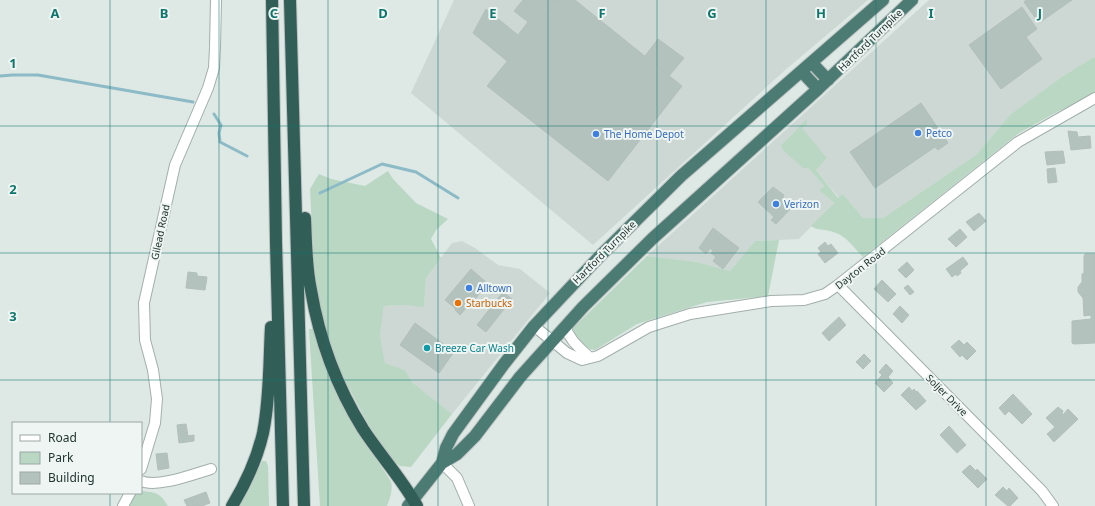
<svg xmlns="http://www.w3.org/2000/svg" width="1095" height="506" viewBox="0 0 1095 506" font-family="'Noto Sans',sans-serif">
<rect width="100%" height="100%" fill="#dee8e4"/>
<path fill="#cdd7d3" d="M454,0H868L784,71L593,245L411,93Z
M929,0H1095V58L1094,57L1063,76L1011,114L976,155L883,218H863L843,194L839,198L816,170L827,158L802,128L795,131L781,145L783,150L808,168L824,186L819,190L834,203L799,239L755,241L730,271L697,262L647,256Z
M462,241L475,248L498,265L520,269L550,293L452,414L413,383L405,370L385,363L380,335L384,306L405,305L424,306L426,278L452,243Z"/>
<path fill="#b9d7c3" d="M1094,57L1095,58V94L1055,113L1019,133L863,257C854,248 846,235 833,232C826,229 818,231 811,226L834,203L819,190L824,186L808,168H803L783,150L781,145L807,119V124L802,128L827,158L816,170L838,198L843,194L863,218H883L976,155L1011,114L1063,76Z
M388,171L393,179L416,203L448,219L436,230L431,239L441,258L426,278L424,307L405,305L384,306L380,335L385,363L405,370L413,383L452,414L411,467L400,466L391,459L368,424L340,371L325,327L319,299L314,266L310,189L319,174L331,179L365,186Z
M779,240L768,296L707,302L637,324L595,350C583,349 574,340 573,328L647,256L697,262L730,271L755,241Z
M309,329H313C325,366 339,403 360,436C370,451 382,466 391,482C393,489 390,499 387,506H320Z
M262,461H266L268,466L269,506H239L248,492Z
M141,491C156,492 160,493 168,506H127L135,493H141Z"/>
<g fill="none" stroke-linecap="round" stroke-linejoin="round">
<path stroke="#8cbbc7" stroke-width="3" d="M0,76L13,75H38L193,102
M214,114L221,125L219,133L220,142L247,156
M320,193L382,164L416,172L458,198"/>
</g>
<path fill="#b4c2bd" stroke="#b2c0bb" d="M523,0H557L507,61L473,33L486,9L518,35L528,22L514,11Z
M557,0H575L682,86L608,181L487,86Z
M1026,0H1072L1039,23L1024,2Z
M1022,7L1037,29L1026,37L1042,59L1001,89L969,45Z
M658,39L684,58L669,76L645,56Z
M921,103L948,143L938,150L935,147L875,188L850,152Z
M1068,131L1077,132L1078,137L1090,136L1091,148L1071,150Z
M1063,151L1065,163L1047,165L1045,152Z
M1055,168L1057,182L1048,183L1047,169Z
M773,187L784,195L783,197L793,206L776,224L771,220L774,217L758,202Z
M979,213L986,221L974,231L966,222Z
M713,228L739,248L723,269L713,261L716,257L711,253L713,251L710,248L706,254L699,248Z
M960,229L967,237L956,247L948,239Z
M825,242L828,246L831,244L838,253L825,263L818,254L821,252L818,248Z
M1085,254H1095V343L1074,344L1072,343V321L1091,319V315L1084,316L1083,298L1078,292V287L1082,282V274L1084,273V256Z
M963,257L968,264L960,271L961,273L957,276L956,274L952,277L946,269Z
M907,262L914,270L906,278L898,270Z
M471,269L487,283L473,302L472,301L460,315L455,310L456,309L445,300Z
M188,272L197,273V276L207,277L205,290L186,288Z
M882,280L896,294L888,302L874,289Z
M908,285L914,292L910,295L904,288Z
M503,292L512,299L486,332L477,325Z
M900,306L909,315L902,323L893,314Z
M839,317L846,325L829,341L822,333Z
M415,323L454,352L439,373L400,345Z
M959,340L964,345L967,342L976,351L967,360L962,355L960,357L951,347Z
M864,354L871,361L863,369L856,362Z
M886,364L893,371L888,377L893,383L884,392L875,383L882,375L879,372Z
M909,387L912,391L914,389L916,392L917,391L926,401L916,410L901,395Z
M1013,394L1032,414L1022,424L1009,411L1005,415L999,408Z
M1058,407L1063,411L1062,413L1063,415L1068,409L1078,419L1054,442L1047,434L1055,427L1046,418Z
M186,424L188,436L194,435V441L179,443L177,425Z
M949,426L966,445L957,453L940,435Z
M167,453L169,468L158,470L156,454Z
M970,465L976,471L977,469L987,479L978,488L962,472Z
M1003,487L1007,491L1009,488L1018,498L1010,506H1008L995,495Z
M206,492L210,503L202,506H187L184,500Z"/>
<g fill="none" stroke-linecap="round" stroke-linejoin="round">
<g stroke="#a2afab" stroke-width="12">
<path id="minor" d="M838,285L1042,491L1053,506
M534,326L567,353L582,360L598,356L649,327L690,314L771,301L804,300L825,294L838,285L1018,142L1095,98
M565,326C570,341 579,347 590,358
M442,463L457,478L469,506
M141,469L155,423L157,399L153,370L145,340L144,303L175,165L208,88L214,68L215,47L216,0
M141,481C158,488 194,474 211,469
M123,506L130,493"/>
</g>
<g stroke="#bdc2c1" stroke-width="14">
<path id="trunk" d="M812,63L828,80
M802,72L818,89
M442,463L446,448L453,434L504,364L534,326L601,255L681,176L883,0
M408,506L442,463L457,454L475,436L520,377L583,307L652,239L818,89L912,0"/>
</g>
<g stroke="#bdc2c1" stroke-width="14">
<path id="motorway" d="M272,0L276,242L283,506
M290,0L304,506
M305,218C306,242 306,267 311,290C319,338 337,387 363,429C380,455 402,479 417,506
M232,506C246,483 257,459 263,433C270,398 269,362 271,327"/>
</g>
<use href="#minor" stroke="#fff" stroke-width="10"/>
<use href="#trunk" stroke="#4c7b73" stroke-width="12"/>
<use href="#motorway" stroke="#315e57" stroke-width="12"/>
</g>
<path fill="none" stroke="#0f766e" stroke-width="1" stroke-opacity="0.55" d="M110,0V423M219,0V506M328,0V506M438,0V506M548,0V506M657,0V506M766,0V506M876,0V506M986,0V506M0,126H1095M0,253H1095M0,380H1095M110,493V506"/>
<g fill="#3f7fe0" stroke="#eef5f2" stroke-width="1.5">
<circle cx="918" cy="133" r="4"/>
<circle cx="596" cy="134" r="4"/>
<circle cx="776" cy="204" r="4"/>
<circle cx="469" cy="288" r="4"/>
</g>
<circle fill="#e8710a" stroke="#eef5f2" stroke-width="1.5" cx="458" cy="303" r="4"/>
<circle fill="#0f9aa8" stroke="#eef5f2" stroke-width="1.5" cx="427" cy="348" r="4"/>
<g text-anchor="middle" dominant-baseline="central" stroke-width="4" stroke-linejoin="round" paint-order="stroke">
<g font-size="10" fill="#223531" stroke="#eef5f2">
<text transform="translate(870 40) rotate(-44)">Hartford Turnpike</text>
<text transform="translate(160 232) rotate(-78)">Gilead Road</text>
<text transform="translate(604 252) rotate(-45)">Hartford Turnpike</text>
<text transform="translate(860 268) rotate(-38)">Dayton Road</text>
<text transform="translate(947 395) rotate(45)">Soljer Drive</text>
</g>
<g font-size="10" fill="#366cbe" stroke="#eef5f2" text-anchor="start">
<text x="926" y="133">Petco</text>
<text x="604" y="134">The Home Depot</text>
<text x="784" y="204">Verizon</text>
<text x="477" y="288">Alltown</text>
</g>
<g font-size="10" fill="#c56008" stroke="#eef5f2" text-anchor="start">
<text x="466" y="303">Starbucks</text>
</g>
<g font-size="10" fill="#0d838f" stroke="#eef5f2" text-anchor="start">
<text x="435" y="348">Breeze Car Wash</text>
</g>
</g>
<g font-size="13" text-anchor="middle" font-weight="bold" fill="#0f766e" stroke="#eef5f2" stroke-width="4" stroke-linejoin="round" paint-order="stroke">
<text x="55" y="18">A</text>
<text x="164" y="18">B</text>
<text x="274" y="18">C</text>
<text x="383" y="18">D</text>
<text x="493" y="18">E</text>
<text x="602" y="18">F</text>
<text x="712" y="18">G</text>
<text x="821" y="18">H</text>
<text x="931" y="18">I</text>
<text x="1040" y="18">J</text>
<text x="13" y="68">1</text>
<text x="13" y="194">2</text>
<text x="13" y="321">3</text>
</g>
<rect x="12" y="422" width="130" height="72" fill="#eef5f2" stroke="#9ca8a5"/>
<rect x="20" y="435" width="20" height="6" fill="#ffffff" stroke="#9ca8a5"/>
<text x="48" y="442" font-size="12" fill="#223531">Road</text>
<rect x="20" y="452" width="20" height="12" fill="#b9d7c3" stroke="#9ca8a5"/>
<text x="48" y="462" font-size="12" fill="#223531">Park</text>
<rect x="20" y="472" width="20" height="12" fill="#b4c2bd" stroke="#9ca8a5"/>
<text x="48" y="482" font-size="12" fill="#223531">Building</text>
</svg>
